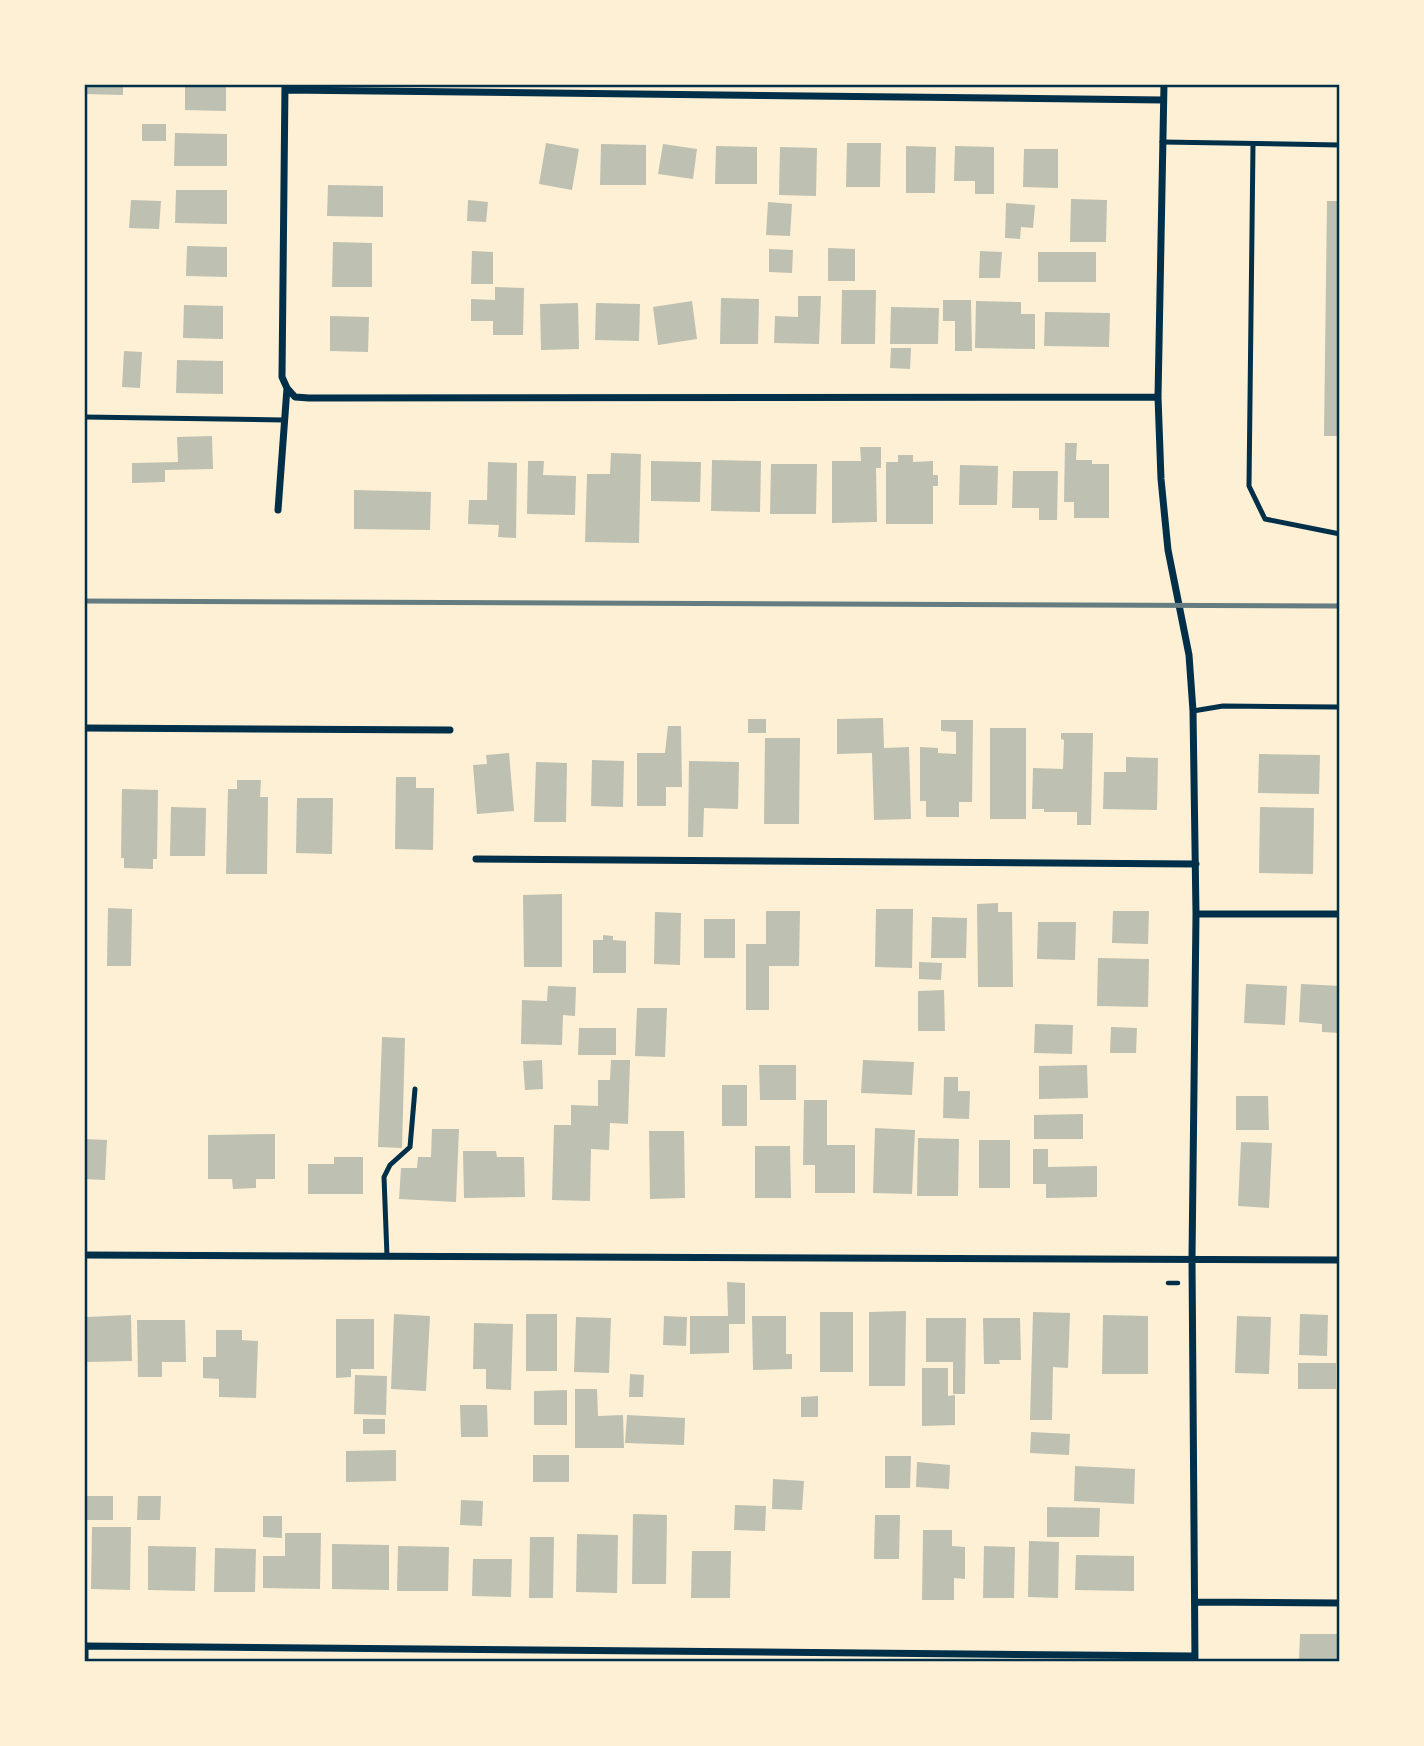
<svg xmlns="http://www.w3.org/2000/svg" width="1424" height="1746" viewBox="0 0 1424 1746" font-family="'Space Grotesk',sans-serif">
<rect width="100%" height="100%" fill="#fdf0d5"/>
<path fill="#bec0b2" d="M84,84H123V95L84,94Z
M185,84H226V111L185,110Z
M142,124H166V141H142Z
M175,133L227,134V166H174Z
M546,143L579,149L572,190L539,184Z
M847,143H881L880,187H846Z
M601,144L646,145V185H600Z
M663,144L697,149L693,179L658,174Z
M716,146L757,147V184H715Z
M906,146L936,147L935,193H906Z
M955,146L994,147V194H975V181H954Z
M780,147L817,148L816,196L779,195Z
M1024,149H1058V188L1023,187Z
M328,185L383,186V217L327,216Z
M176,190H227V224L175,223Z
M1071,199L1107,200L1106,242H1070Z
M131,200L161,201L159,229L129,228Z
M468,200L488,202L486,222L467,221Z
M1327,201H1340V436H1324Z
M768,202L792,204L790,236L766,235Z
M1006,203L1035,205L1033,228L1021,227L1020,239L1005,238Z
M333,242L372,243V287H332Z
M187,246L227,247V277L186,276Z
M828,248L855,249V281H828Z
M769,249L793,250L792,273L769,272Z
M472,251L493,252V284H471Z
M980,251L1002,252L1000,278H979Z
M1038,252H1096V282H1038Z
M495,287L524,288L523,335H493V321H471V299L495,300Z
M842,290H876L875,344H841Z
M798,296H821L819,344L774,343L775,316L798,317Z
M721,298L759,299L758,344H720Z
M943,300H971L972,351H955V321H943Z
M692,301L697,339L658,345L653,307Z
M976,301L1021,302V314H1035V349L975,348Z
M578,303L579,349L541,350L540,304Z
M596,303L640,304L639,341L595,340Z
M184,305L223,306V339L183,338Z
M891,307L939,308L938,344H890Z
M1045,312L1110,313L1109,347L1044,346Z
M330,316L369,317L368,352L330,351Z
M891,348H911L910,369L890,368Z
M124,351L142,352L140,388L122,387Z
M177,360L223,361V394L176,393Z
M212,436L213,469L165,470V482L132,483V463L178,462L177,437Z
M1065,443H1077L1076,460H1092V464H1109V518H1074V502H1064Z
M860,447H881V468H876L877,522L832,523V461H861Z
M611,453L641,454L639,543L585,542L587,474H610Z
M898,455H913V462L933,461V475H938V486H933V524H886V462H898Z
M712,460L761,461L760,512L711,511Z
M528,461H544L543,475L576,476L575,515L527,514Z
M651,461L701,462L700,502L651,501Z
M488,462L517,463L516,538L498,537L499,525L468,524L469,500H487Z
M771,464H817L816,514H770Z
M960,465L998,466L997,505H959Z
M1013,471H1058L1057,520H1039V508H1012Z
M354,490L431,492L430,530L354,529Z
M883,718L884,748L909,747L911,819L874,820L872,753L837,754V719Z
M748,719H766V733H748Z
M941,720H973L972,802H959V817H926V801H920V747L938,748V753L956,754V732L941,731Z
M668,726H681L682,787H666V806H637V753H665Z
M990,728H1026V819H990Z
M1061,733H1093L1091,825H1077V812H1044V809H1032L1033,768L1063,769L1064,740L1061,739Z
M765,738H800L799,824H764Z
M509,753L514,811L477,814L473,765L487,764L486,755Z
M1259,754L1320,755L1319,794L1258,793Z
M1126,757L1158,758L1157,810L1103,809L1104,772H1126Z
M592,760L624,761L623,807L591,806Z
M689,761L739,762L738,809L704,808L703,837H688Z
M536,762L567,763L566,822H534Z
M396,777H416V788H434L433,850L395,849Z
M237,780H261L260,797H268L267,874H226L228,789H237Z
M122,789L158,790L157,859H153V869L124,868V858H121Z
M297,798H333L332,854L296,853Z
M171,807L206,808L205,856H170Z
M1260,807L1314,808L1313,874L1259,873Z
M562,894V967H524L523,895Z
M998,903V912H1012L1013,987H978L977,904Z
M108,908L132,909L131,966H107Z
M876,909H913L912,968L875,967Z
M766,911H800L799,966H769V1010H746V944H766Z
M1113,911H1149L1148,944L1112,943Z
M655,912L681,913L680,965L654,964Z
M932,917L967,918L966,958H931Z
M704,919H735V958H704Z
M1038,922H1076L1075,960L1037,959Z
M603,935L613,936V940L626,941V973H593V940H603Z
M1098,958L1149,959L1148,1007L1097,1006Z
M919,962L942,963L941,980L919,979Z
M1246,984L1287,986L1285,1025L1244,1023Z
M1301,984L1340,986V1033L1322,1032V1024L1299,1022Z
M548,986L576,987L575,1016L563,1015L562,1045L521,1044L522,1000L547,1001Z
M944,990L945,1031H918V991Z
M637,1008H667L665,1057L635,1056Z
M1035,1024L1073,1025L1072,1054L1034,1053Z
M1111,1027L1137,1028L1136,1053H1110Z
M579,1028H616V1055H578Z
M382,1037L405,1038L402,1148L378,1147Z
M542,1060L543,1089L525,1090L523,1061Z
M611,1060H630L628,1124L610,1123L609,1150L591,1149L590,1201L552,1200L554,1125H571V1105L598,1106V1080H610Z
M863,1060L914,1062L912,1095L861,1093Z
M759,1065H796V1100H760Z
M1087,1065L1088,1098L1039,1099V1066Z
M944,1077H958V1091H970L969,1119L943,1118Z
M722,1085H747V1126H722Z
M1236,1096H1268L1269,1130H1236Z
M804,1100H827V1145H855V1193H815V1165H803Z
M1083,1114V1139H1034V1115Z
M875,1128L915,1130L912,1194L873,1193Z
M432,1129H459L456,1202L399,1199L401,1168H417L418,1157H431Z
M649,1131H684L685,1198L650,1199Z
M275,1134V1179H256V1188L233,1189L232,1179H208V1135Z
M918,1138L959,1139L958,1196H917Z
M84,1139L107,1140L105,1180L84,1179Z
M979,1140H1010V1188H979Z
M1241,1142L1272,1143L1269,1208L1238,1206Z
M755,1146H790L791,1198H755Z
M1033,1149H1048V1167L1097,1166V1197L1046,1198V1184H1033Z
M463,1151H496L497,1157H524L525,1197L464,1198Z
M334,1157H363V1194H308V1164H334Z
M727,1282L745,1283V1324H729V1353L690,1354V1316H728Z
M906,1311L905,1386H869V1312Z
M820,1312H853V1372H820Z
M1033,1312L1070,1313L1068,1368L1053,1367L1052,1420H1030Z
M394,1314L430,1316L426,1391L391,1389Z
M526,1314H557V1371H526Z
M1300,1314L1328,1315L1327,1356L1299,1355Z
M131,1315L132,1361L87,1362L86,1317Z
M1103,1315L1148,1316V1374H1102Z
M664,1316L687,1317L686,1346L663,1345Z
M752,1316H786V1354H792V1369L753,1370Z
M1237,1316L1271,1317L1269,1374L1235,1373Z
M576,1317L611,1318L609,1373L574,1372Z
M926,1318H966L965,1394H953V1362H926Z
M983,1318H1020L1021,1360H999L1000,1364H984Z
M336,1319H374V1369H351V1377L336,1378Z
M137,1320H185L186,1362H162V1377H138Z
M474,1323L513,1324L511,1390L486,1389V1369H473Z
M216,1330H242V1340L258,1341L256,1398L219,1397V1379L203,1378V1357H216Z
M1298,1363H1336V1389H1298Z
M922,1368H948V1396L955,1395V1425L922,1426Z
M630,1374L644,1375L643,1397H629Z
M355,1375L387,1376L386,1415L354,1414Z
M575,1389H597L598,1416L623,1415L624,1448H575Z
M567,1390V1425H534V1391Z
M818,1396V1417H801V1397Z
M460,1405H487L488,1437H461Z
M627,1415L685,1418L684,1445L625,1443Z
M363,1419H385V1434H363Z
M1031,1432L1070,1434L1069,1455L1030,1453Z
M396,1450V1481L346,1482V1451Z
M533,1455H569V1482H533Z
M885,1456H911L910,1488H885Z
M917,1462L950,1465L949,1489L916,1487Z
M1075,1466L1135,1469L1134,1504L1074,1501Z
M773,1479L804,1481L802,1510L772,1509Z
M84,1496H113V1520H84Z
M138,1496H161L160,1520H137Z
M461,1500L483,1501L482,1526L460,1525Z
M735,1505L766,1506L765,1531L734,1530Z
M1047,1507L1100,1508L1099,1537H1047Z
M633,1514L667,1515L666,1584H632Z
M875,1515H900L899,1559H874Z
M263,1516H282V1538L263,1537Z
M92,1527H131L130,1590L91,1589Z
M923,1530H952V1546L965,1547V1579L954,1578V1600H922Z
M285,1533H321L320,1589L263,1588V1556H285Z
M577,1534L618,1535L617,1593L576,1592Z
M530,1537H554L553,1598H529Z
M1029,1541L1059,1542L1058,1598L1028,1597Z
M332,1544L389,1545V1590L332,1589Z
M148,1546L196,1547L195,1591L148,1590Z
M398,1546L449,1547L448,1591H397Z
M984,1546L1015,1547L1014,1598H983Z
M215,1548L256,1549L255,1592H214Z
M692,1551H731L730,1598H691Z
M1076,1555L1134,1556V1591L1075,1590Z
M473,1559H512L511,1597L472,1596Z
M1300,1634H1340V1662H1299Z"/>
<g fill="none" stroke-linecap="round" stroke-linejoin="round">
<path stroke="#003049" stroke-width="4.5" d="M1168,1283H1178"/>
<path stroke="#003049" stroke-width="5" d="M1162,142L1340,145
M1253,144L1249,486L1265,519L1340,534
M84,417L284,420
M1193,711L1223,706L1338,707
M387,1256L384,1177L390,1165L410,1147L415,1089"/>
<path stroke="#003049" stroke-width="7" d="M1164,84L1158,397L1161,479L1168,550L1189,655L1193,711L1196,914L1192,1259L1195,1662
M285,90L1163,100
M287,388L295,397L309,398L1158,397
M278,510L287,388L282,377L285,84
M84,728L450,730
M476,859L1196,864
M1196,914H1340
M84,1255L1340,1260
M1195,1602L1340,1603
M84,1646L1195,1656
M85,1662V1646"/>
<path stroke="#657d81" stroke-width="5" d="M84,601L1340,606"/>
</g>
<rect width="1424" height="1746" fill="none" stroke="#fdf0d5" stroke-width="172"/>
<rect x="86" y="86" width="1252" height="1574" fill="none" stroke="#003049" stroke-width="2.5"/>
</svg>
